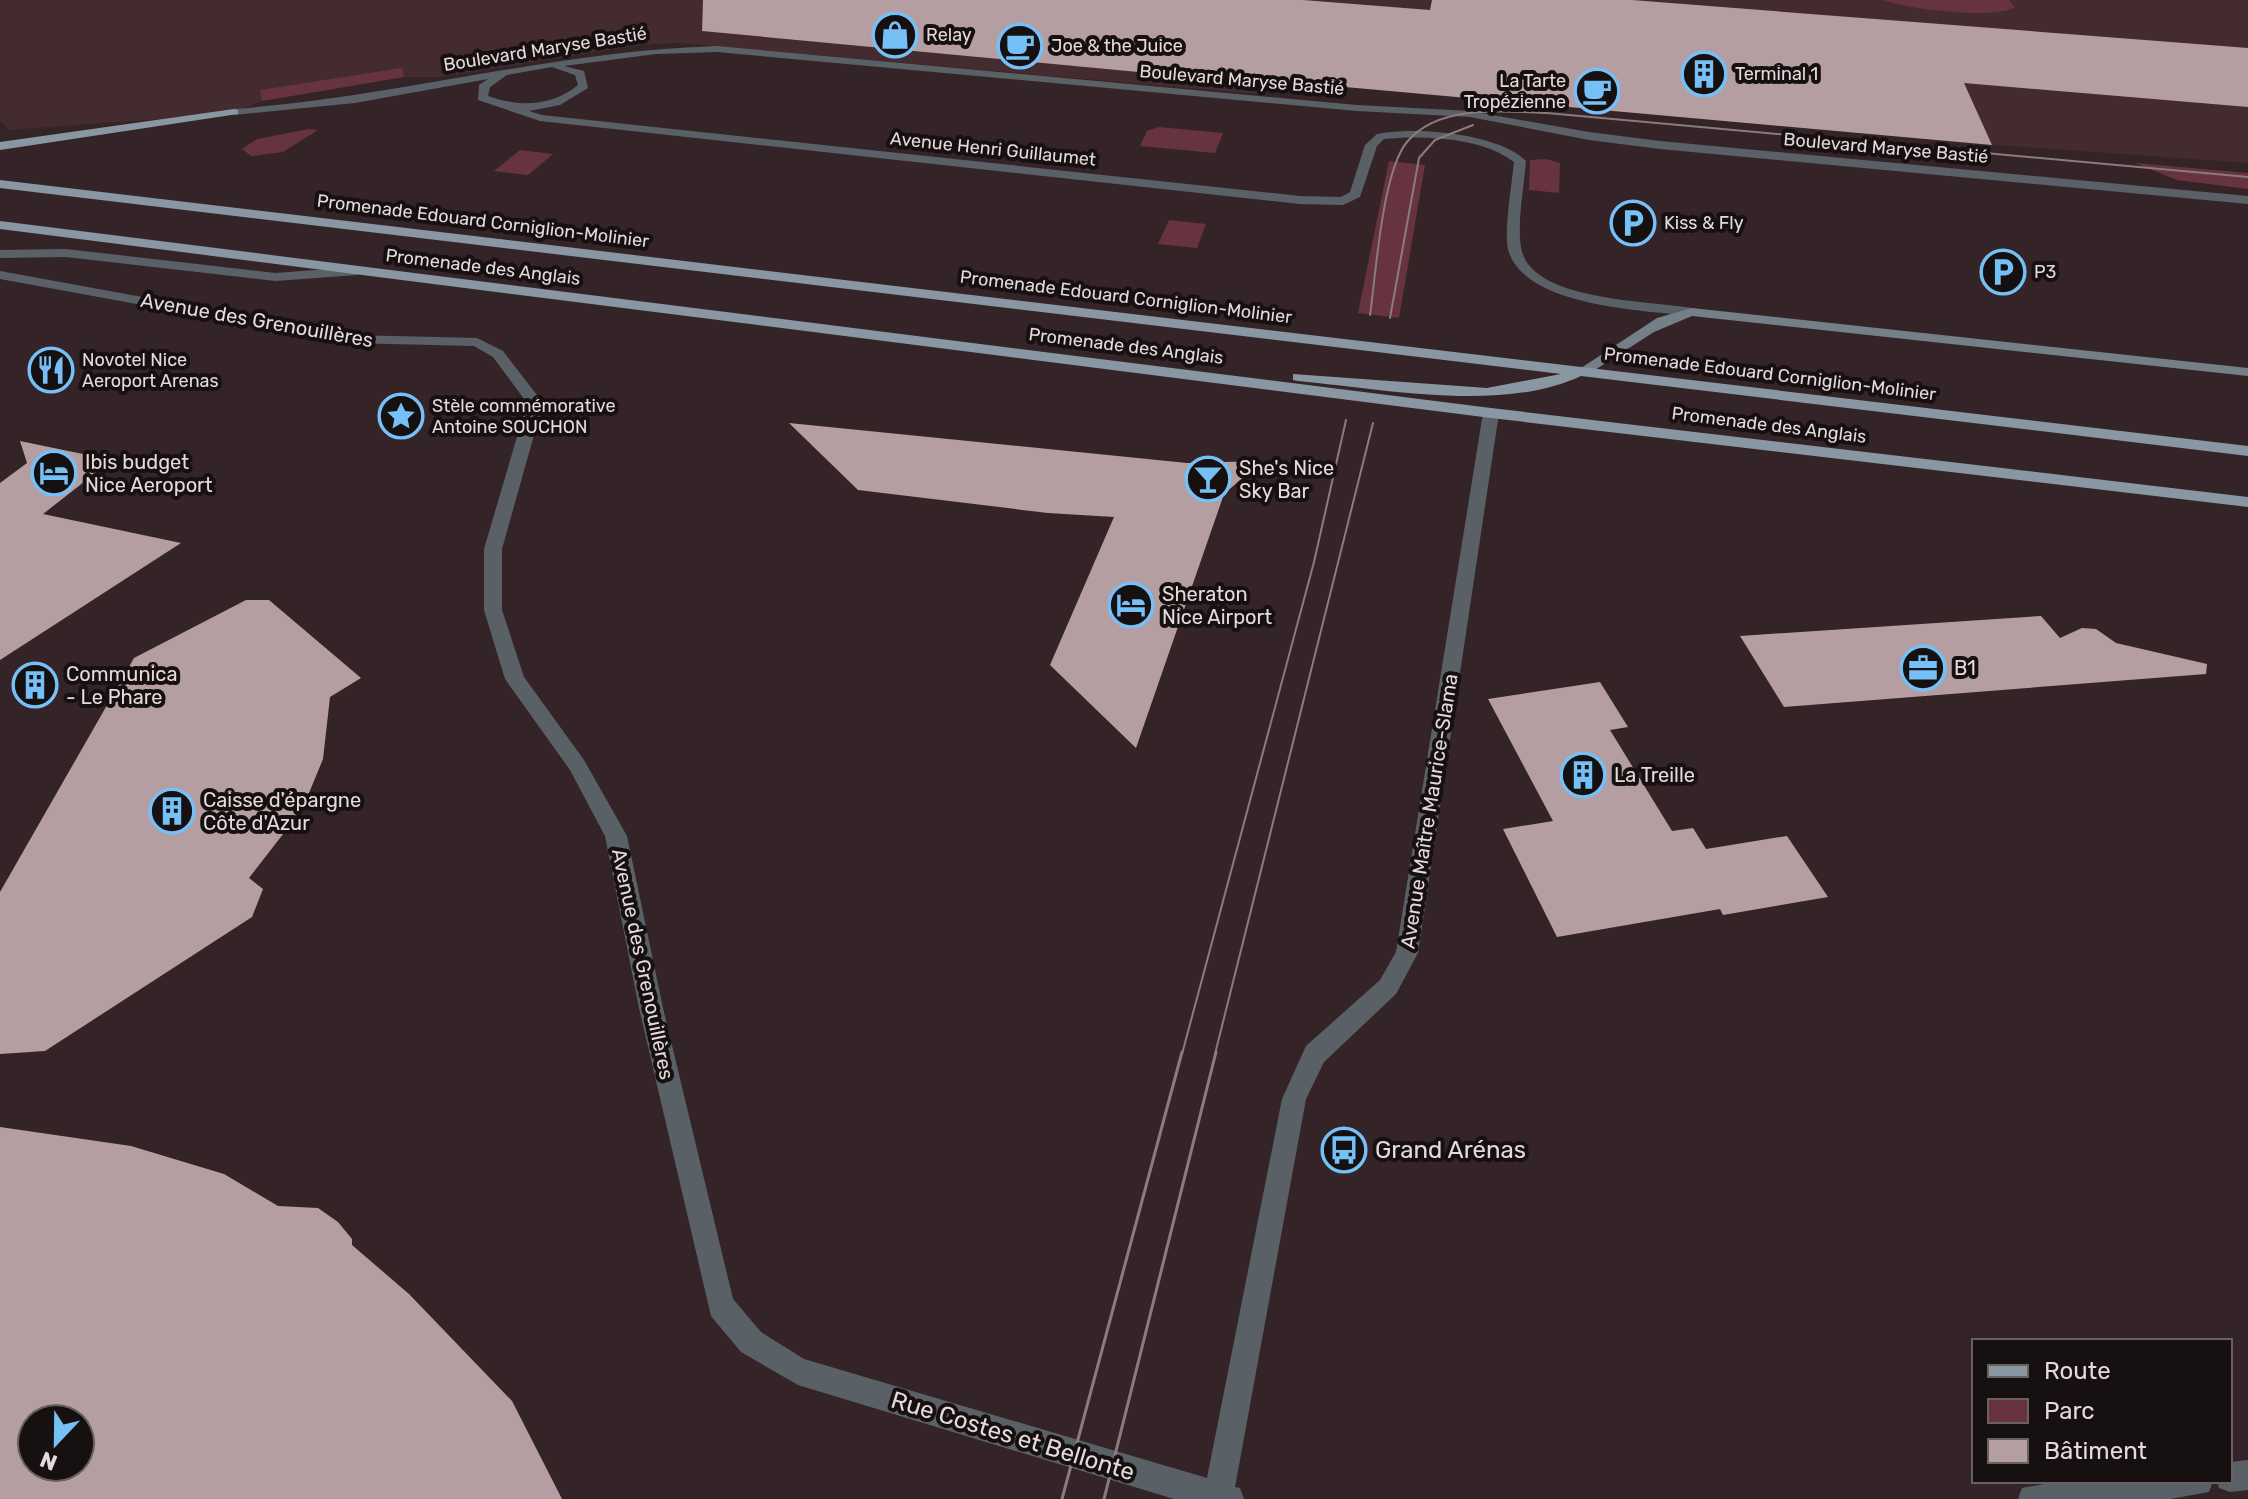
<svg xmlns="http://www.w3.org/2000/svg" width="2248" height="1499" viewBox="0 0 2248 1499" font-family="Rubik,sans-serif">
<rect width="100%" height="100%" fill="#352427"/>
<path fill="#442b30" d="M0,0H2248V163L1997,145L1262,78L1256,94L680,43L645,44L441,77H404L262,101L229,114L8,130L0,120Z"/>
<path fill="#683340" d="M1883,0H2009L2015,7C1998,20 1905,9 1883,0Z
M402,68L404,77L262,101L260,90Z
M1159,127L1223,133L1215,153L1140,146L1147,131Z
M309,129L318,130L283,152L251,156L242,149L257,139Z
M520,150L553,154L528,175L494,171Z
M1546,159L1560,163L1559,193L1529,190L1530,160Z
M1389,161L1425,165L1399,318L1358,313Z
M2135,163L2248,173V189L2177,180Z
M1169,220L1206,224L1197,248L1158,244Z"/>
<path fill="#b59ea2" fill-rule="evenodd" d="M703,0H1303L1430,10L1432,0H1632L2248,48V107L1964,83L1992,145L1268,80L1266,84L702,31Z
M789,423L1187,463L1262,461L1224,494L1136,748L1050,665L1114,517L1048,513L858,490Z
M20,441L112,460L43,514L181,543L0,660V483L27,463Z
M246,600H269L361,678L330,697L323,759L309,793L287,829L249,878L263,889L252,917L45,1051L0,1054V892L134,658Z
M2041,616L2060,638L2082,628L2096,629L2116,643L2207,664L2206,674L1784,707L1740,636Z
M1600,682L1628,727L1610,730L1672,831L1693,828L1706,849L1787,836L1828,897L1723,915L1720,909L1557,937L1503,829L1553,821L1488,699Z
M0,1127L131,1146L224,1174L278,1206L318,1208L338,1222L352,1239V1245L409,1294L512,1401L562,1499H0ZM32,1419H80V1467H32Z"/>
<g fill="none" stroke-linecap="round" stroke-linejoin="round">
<path fill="#5a6166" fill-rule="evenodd" d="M717,46L1357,105L1470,111L1589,132L1660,141L2248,196V204L1660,149L1589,140L1470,117L1357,111L717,52L656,54L564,66L584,71L588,88L560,105L529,111L542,115L1300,196L1341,197L1350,192L1365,145L1377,134C1414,126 1499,133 1526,161C1524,186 1517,223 1521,247C1529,303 1656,300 1697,309V315L1692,316C1644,310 1523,307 1508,249C1504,233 1512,182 1514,162C1482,137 1423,135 1384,139L1377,146L1360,197L1343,205L1300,204L540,121L478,100L479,85L488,79L355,103L234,115L228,112L234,109C397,97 554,51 717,46ZM552,67L575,75L578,85C551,107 519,107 488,96L490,87L507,75Z
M66,249L275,273L357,267L364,271L357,275L275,281L66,257L0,258V250Z
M0,271L350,335L477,338L503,351L543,403L502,549V610L524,677L584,760L627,836L663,1008L733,1299L761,1332L804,1359L1207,1478L1282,1099L1306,1046L1380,980L1396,952L1483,413L1491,408L1496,410L1499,413L1418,953L1396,994L1324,1062L1306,1099L1235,1487L1240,1488L1244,1499H1174L798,1385L741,1352L711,1316L639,1008L605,836L570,770L505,679L484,610V549L527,403L493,357L474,346L350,343L0,279Z
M2248,1460V1490L2230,1492L2219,1488L2217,1481H2230V1462Z
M2060,1481H2213L2209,1492L2170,1499H2018L2022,1488Z"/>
<path fill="#747f88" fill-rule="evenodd" d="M1692,308L2248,368V376L1692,316L1654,332L1587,375L1582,376L1575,372L1657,318Z"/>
<path fill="#8997a2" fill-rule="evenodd" d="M234,109L238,110V114L0,150V142Z
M0,180L2248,446V456L1581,376C1502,413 1384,389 1298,381L1293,380V374L1487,388L1561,374L0,188Z
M0,221L1491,408L2248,497V507L1491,418L0,229Z"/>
<path stroke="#8a7b7e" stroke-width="2" d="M1370,315C1376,274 1382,172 1407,142C1438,104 1504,111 1547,113L2248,177
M1390,318L1419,158L1435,140L1473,125
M1182,1054L1314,562L1346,420
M1215,1054L1373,423"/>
<path stroke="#8a7b7e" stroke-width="3" d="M1062,1499L1182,1052
M1104,1499L1216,1052"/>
</g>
<defs>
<g id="shop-ring" transform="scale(2.3)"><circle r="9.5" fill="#171011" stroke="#75c0f6" stroke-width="1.5"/><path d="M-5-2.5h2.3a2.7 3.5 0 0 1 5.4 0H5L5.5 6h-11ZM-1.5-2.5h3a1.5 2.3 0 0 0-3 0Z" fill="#75c0f6"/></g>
<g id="cafe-ring" transform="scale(2.3)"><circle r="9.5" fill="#171011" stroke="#75c0f6" stroke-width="1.5"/><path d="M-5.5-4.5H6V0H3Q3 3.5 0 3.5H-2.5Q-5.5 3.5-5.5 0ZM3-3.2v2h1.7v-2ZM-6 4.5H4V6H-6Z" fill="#75c0f6"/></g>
<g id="building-ring" transform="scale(2.3)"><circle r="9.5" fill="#171011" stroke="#75c0f6" stroke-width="1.5"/><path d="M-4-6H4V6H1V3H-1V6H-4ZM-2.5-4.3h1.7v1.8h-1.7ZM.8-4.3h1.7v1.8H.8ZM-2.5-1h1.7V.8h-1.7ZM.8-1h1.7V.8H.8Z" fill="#75c0f6"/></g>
<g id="parking-ring" transform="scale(2.3)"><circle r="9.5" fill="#171011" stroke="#75c0f6" stroke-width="1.5"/><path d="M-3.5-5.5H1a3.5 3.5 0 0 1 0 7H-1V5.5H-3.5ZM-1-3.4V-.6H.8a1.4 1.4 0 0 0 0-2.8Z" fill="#75c0f6"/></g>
<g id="restaurant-ring" transform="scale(2.3)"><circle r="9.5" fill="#171011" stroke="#75c0f6" stroke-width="1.5"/><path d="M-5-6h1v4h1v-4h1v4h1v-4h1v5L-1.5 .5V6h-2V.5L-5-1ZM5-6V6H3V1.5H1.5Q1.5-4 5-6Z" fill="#75c0f6"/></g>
<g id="sight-ring" transform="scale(2.3)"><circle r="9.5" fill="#171011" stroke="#75c0f6" stroke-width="1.5"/><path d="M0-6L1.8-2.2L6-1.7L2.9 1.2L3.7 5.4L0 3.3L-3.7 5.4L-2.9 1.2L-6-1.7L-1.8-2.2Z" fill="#75c0f6"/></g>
<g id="hotel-ring" transform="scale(2.3)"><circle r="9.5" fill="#171011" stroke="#75c0f6" stroke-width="1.5"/><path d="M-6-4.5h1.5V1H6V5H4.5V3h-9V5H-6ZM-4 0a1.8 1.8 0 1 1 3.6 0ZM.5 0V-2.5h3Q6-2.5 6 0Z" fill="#75c0f6"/></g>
<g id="bar-ring" transform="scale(2.3)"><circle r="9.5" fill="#171011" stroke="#75c0f6" stroke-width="1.5"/><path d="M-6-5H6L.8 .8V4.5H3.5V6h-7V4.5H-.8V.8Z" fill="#75c0f6"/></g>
<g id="office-ring" transform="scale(2.3)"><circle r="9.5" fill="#171011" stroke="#75c0f6" stroke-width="1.5"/><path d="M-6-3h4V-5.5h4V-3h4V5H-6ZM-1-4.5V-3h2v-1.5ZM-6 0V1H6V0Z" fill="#75c0f6"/></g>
<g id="bus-ring" transform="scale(2.3)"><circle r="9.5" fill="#171011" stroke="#75c0f6" stroke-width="1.5"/><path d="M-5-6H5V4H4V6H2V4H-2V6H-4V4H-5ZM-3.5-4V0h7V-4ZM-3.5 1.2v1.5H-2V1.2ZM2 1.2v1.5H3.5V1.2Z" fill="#75c0f6"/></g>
</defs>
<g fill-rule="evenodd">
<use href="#shop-ring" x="895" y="35"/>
<use href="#cafe-ring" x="1020" y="46"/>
<use href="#building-ring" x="1704" y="74"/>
<use href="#cafe-ring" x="1597" y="91"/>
<use href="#parking-ring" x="1633" y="223"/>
<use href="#parking-ring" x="2003" y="272"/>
<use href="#restaurant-ring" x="51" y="370"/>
<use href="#sight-ring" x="401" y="416"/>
<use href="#hotel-ring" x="54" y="473"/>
<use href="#bar-ring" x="1208" y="479"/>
<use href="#hotel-ring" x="1131" y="605"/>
<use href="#office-ring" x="1923" y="668"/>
<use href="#building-ring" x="35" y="685"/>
<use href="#building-ring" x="1583" y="775"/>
<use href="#building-ring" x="172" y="811"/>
<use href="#bus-ring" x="1344" y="1150"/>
</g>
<g text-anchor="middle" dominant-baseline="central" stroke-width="8" stroke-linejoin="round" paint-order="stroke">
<g font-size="18" fill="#e5d9db" stroke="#171011" text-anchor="start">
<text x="926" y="35">Relay</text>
<text x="1051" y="46">Joe &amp; the Juice</text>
<text x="1735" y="74">Terminal 1</text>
<text x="1566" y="81" text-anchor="end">La Tarte<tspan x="1566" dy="21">Tropézienne</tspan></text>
<text x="1664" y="223">Kiss &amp; Fly</text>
<text x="2034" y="272">P3</text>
<text x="82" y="360">Novotel Nice<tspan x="82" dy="21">Aeroport Arenas</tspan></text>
<text x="432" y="406">Stèle commémorative<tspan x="432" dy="21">Antoine SOUCHON</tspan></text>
</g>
<g font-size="18" fill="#e5d9db" stroke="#171011">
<text transform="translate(545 49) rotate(-9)">Boulevard Maryse Bastié</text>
<text transform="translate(1242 80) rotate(5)">Boulevard Maryse Bastié</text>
<text transform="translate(1886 148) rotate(5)">Boulevard Maryse Bastié</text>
<text transform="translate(993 149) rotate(6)">Avenue Henri Guillaumet</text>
<text transform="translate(483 221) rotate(7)">Promenade Edouard Corniglion-Molinier</text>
<text transform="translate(483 267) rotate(7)">Promenade des Anglais</text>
<text transform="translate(1126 297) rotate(7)">Promenade Edouard Corniglion-Molinier</text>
<text transform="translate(1126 346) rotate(7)">Promenade des Anglais</text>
<text transform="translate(1770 374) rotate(7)">Promenade Edouard Corniglion-Molinier</text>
<text transform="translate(1769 425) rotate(7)">Promenade des Anglais</text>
</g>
<g font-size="20" fill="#e5d9db" stroke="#171011">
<text transform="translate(257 320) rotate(10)">Avenue des Grenouillères</text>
<text transform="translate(1429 811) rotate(-81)">Avenue Maître Maurice-Slama</text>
<text transform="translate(643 964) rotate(78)">Avenue des Grenouillères</text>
</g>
<g font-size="20" fill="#e5d9db" stroke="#171011" text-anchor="start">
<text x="85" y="462">Ibis budget<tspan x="85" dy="23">Nice Aeroport</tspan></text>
<text x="1239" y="468">She's Nice<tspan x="1239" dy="23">Sky Bar</tspan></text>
<text x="1162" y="594">Sheraton<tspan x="1162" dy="23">Nice Airport</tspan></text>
<text x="1954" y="668">B1</text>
<text x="66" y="674">Communica<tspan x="66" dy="23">- Le Phare</tspan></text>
<text x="1614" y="775">La Treille</text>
<text x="203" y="800">Caisse d'épargne<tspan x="203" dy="23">Côte d'Azur</tspan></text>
</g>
<g font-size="24" fill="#e5d9db" stroke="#171011" text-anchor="start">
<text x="1375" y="1150">Grand Arénas</text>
</g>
<g font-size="24" fill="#e5d9db" stroke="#171011">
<text transform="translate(1013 1436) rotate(17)">Rue Costes et Bellonte</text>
</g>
</g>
<rect x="1972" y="1339" width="260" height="144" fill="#171011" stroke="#696062" stroke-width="2"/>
<rect x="1988" y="1365" width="40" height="12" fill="#8997a2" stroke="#696062" stroke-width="2"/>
<text x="2044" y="1379" font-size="24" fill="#e5d9db">Route</text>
<rect x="1988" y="1399" width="40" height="24" fill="#683340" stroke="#696062" stroke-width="2"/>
<text x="2044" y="1419" font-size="24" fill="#e5d9db">Parc</text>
<rect x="1988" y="1439" width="40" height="24" fill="#b59ea2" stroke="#696062" stroke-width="2"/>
<text x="2044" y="1459" font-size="24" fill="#e5d9db">Bâtiment</text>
<g transform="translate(56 1443) rotate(202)"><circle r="38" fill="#171011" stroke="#696062" stroke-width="2"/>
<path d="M0-6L14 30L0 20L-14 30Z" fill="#75c0f6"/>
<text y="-12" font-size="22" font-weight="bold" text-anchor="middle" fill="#e5d9db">N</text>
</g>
</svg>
